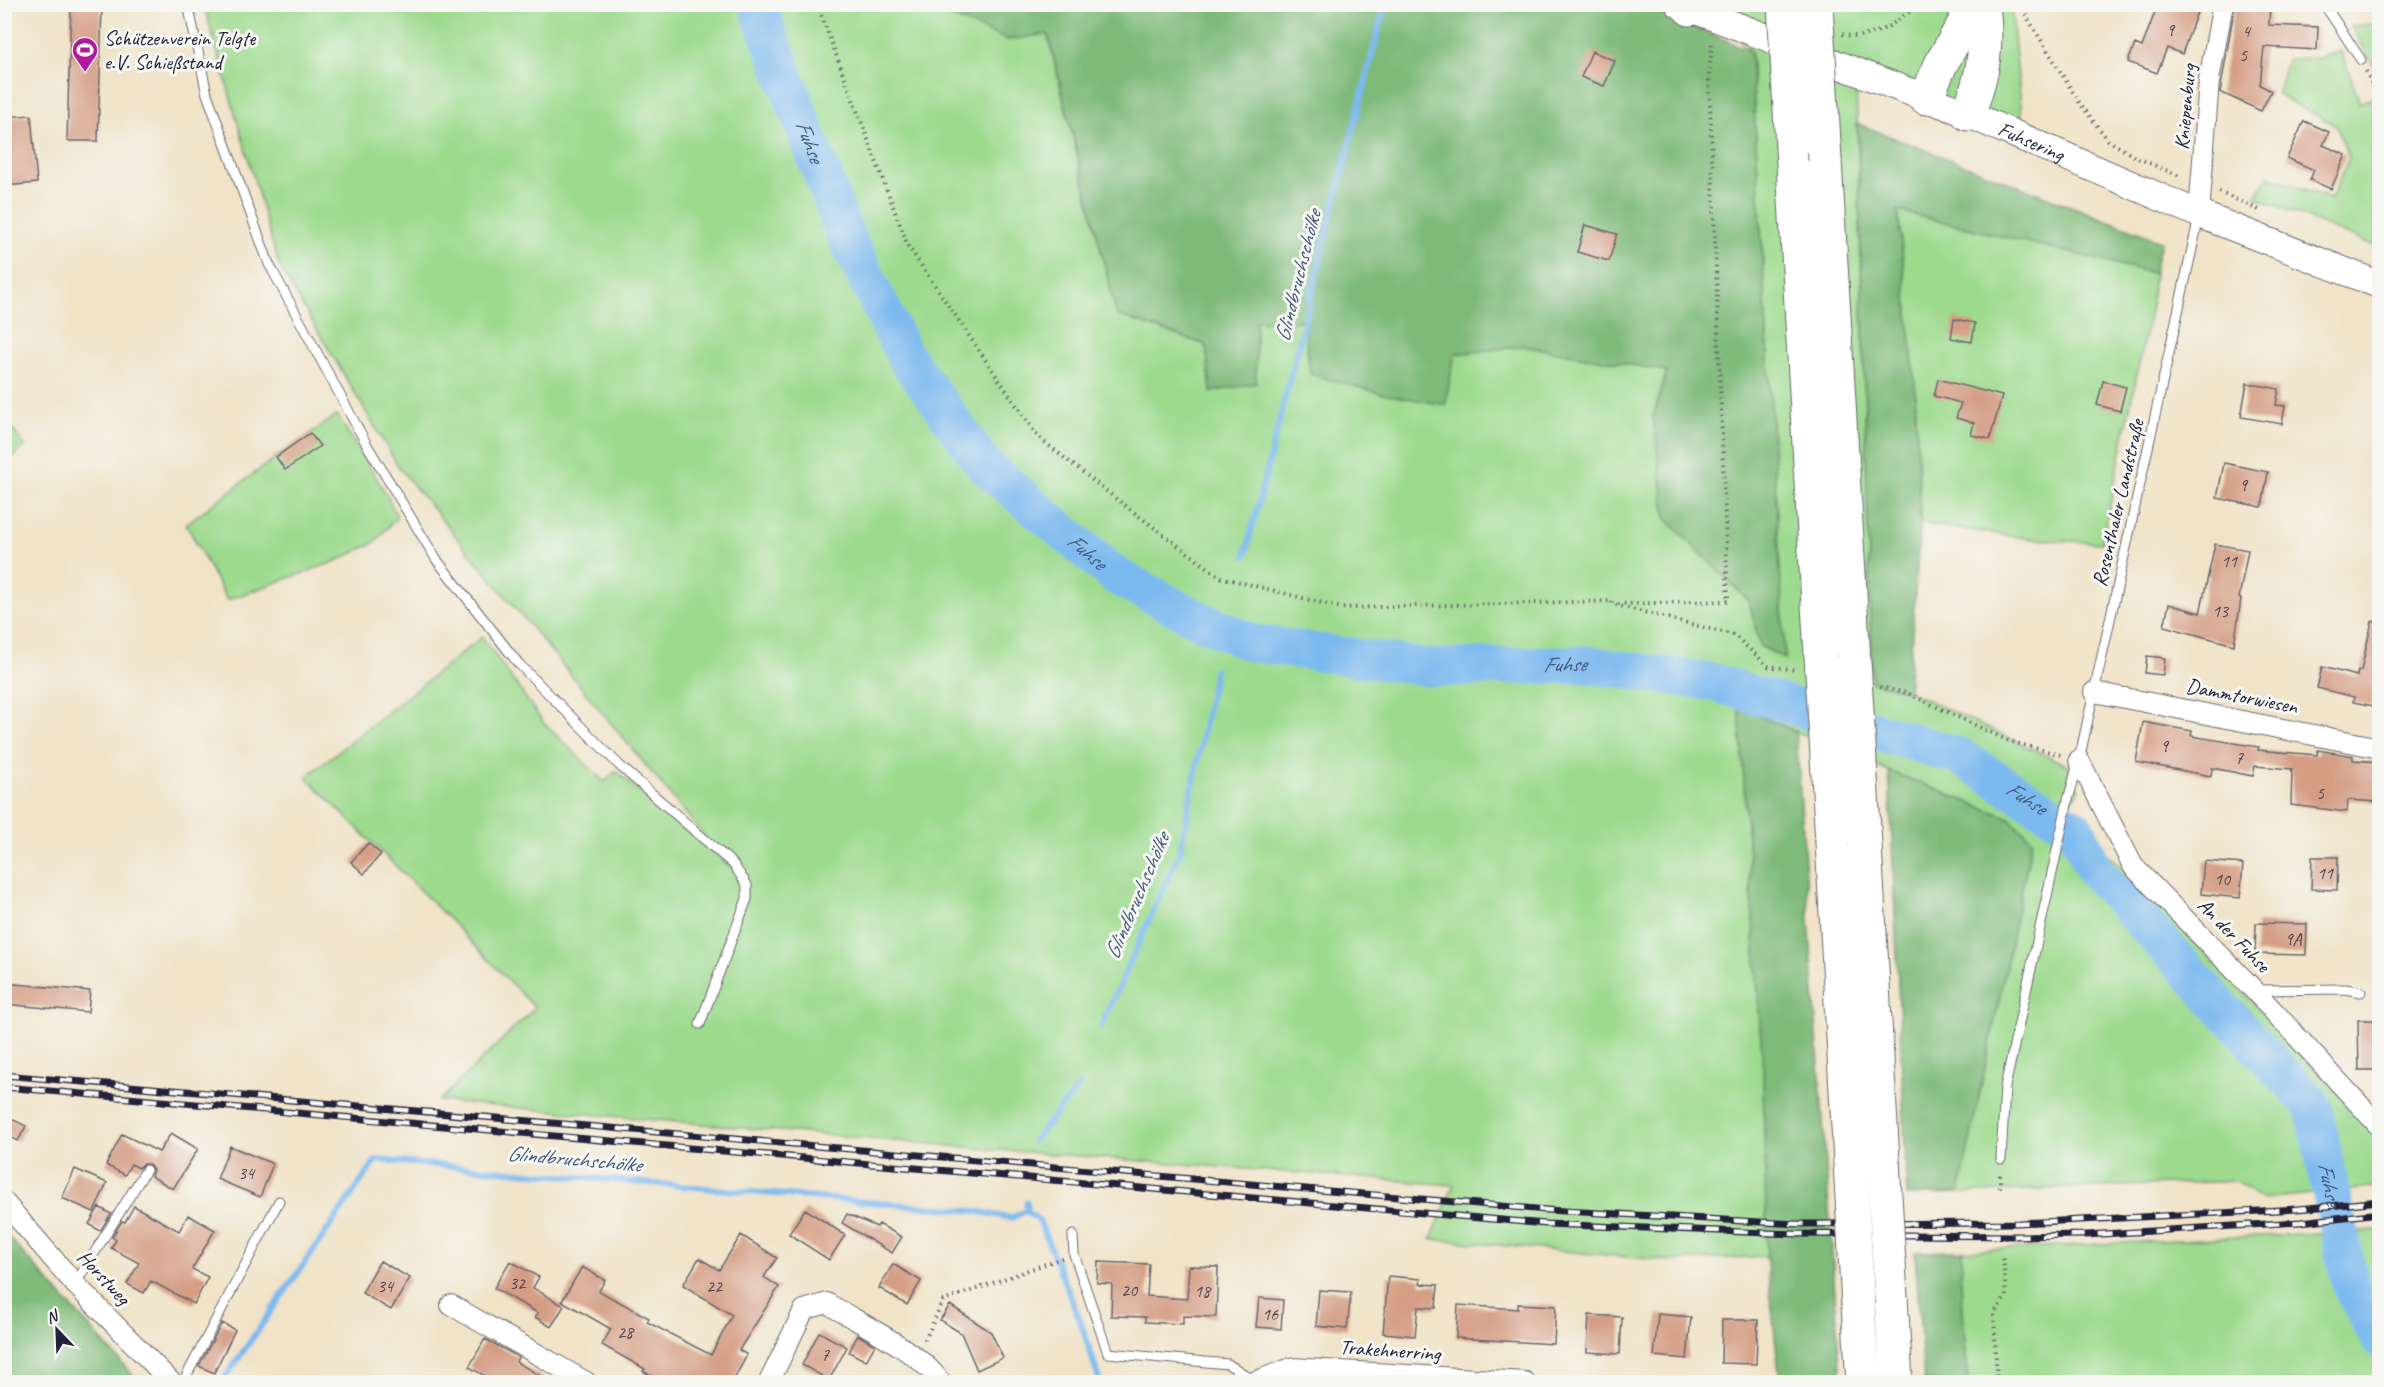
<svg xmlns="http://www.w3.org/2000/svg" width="2384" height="1387" viewBox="0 0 2384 1387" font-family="Caveat,sans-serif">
<rect width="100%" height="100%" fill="#f6f6f2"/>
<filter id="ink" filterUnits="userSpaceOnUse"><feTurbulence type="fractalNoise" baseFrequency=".0167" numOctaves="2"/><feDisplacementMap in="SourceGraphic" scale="12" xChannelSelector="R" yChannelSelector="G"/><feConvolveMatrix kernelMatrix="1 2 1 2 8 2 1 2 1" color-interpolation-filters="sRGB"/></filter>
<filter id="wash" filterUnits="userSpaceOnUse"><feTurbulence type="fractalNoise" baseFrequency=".008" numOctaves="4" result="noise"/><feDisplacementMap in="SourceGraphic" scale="24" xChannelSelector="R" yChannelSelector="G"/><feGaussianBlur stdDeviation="1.35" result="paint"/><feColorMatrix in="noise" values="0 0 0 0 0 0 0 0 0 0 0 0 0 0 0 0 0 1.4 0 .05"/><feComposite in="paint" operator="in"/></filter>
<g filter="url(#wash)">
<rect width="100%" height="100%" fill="#f0e3c7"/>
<path fill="#9dda8e" stroke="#607e64" stroke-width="1.5" d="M929,4L931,8L1008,40L1047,33L1117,315L1206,345L1212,392L1256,321H1304L1445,405L1454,354L1523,346L1667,371L1653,417L1666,519L1749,601L1760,646L1785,659L1751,51L1700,5H2011L2024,138L1856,82L1872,682L1908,691L2069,766V778L2080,789L2059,815L2126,869L2379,1136V1187L2261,1199L2237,1181L1959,1193L2032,840L2009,818L1889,771L1739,707L1763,1070L1767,1264L1766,1256L1672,1261L1431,1239L1454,1185L999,1150L439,1101L535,1008L450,920L306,777L482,637L543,722L604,782L616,771L731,868L400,469L279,266L204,5Z
M2379,23L2380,72L2378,73L2351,26Z
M2341,51L2360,103L2379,95V248L2256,197L2268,176L2331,199L2349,158L2336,125L2277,95L2287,59L2320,58Z
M1898,211L2154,273L2151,306L2102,543L2033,539L1920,523L1915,385Z
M337,415L387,495L397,517L374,543L334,562L227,600L186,524L276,457Z
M4,418L25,446L5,465H4Z
M2379,1230V1382H1968L1961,1283L1962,1251Z"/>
<path fill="#7eba79" stroke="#506e5a" stroke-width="1.5" d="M930,5H1641L1751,51L1785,659L1760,646L1749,601L1666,519L1653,417L1667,371L1523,346L1455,354L1445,405L1383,394L1310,374L1304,321H1256V383L1211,392L1206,345L1117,315L1048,34L1008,40L930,8Z
M1858,124L2161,241L2154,273L1898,211L1915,385L1920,523L1908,691L1872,682Z
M1739,707L1796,732L1841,1382H1780L1767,1264L1763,1070Z
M1889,771L2009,818L2032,840L1959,1193L1907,1195Z
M4,1233H5L139,1382H5Z
M1962,1251L1961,1283L1968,1382H1924L1915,1252Z"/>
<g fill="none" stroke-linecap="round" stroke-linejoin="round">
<path stroke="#7cb9ef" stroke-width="6" d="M1245,556L1385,4
M1101,1026L1180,852L1215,670
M1033,1141L1080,1085
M1026,1211L1039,1220L1080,1320L1100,1382
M1026,1211L1027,1202
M222,1382L376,1160L975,1211L1011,1218L1026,1211"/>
<path stroke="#7cb9ef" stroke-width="38" id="s1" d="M757,4L845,234L905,356L985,466L1116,576L1200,620L1252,643L1432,668L1583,664L1712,682L1959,756L2077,830L2094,870L2313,1106L2351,1287L2380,1339"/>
</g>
<g id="blocks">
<path fill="#d49d84" d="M71,4H102L98,141H67Z
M2158,4H2200L2182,54L2167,48L2157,73L2128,62L2135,44L2142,47Z
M2235,4H2270L2269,25L2318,27L2317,50L2264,47L2260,85L2271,91L2261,111L2220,92Z
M1592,51L1615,61L1604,86L1581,77Z
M31,115L37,183L4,186V117Z
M2304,121L2329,132L2323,145L2346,155L2331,189L2310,180L2314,170L2287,158Z
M1585,225L1617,234L1609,261L1577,252Z
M1954,319L1975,323L1972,342L1951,338Z
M1938,379L2002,396L1990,439L1971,435L1974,423L1956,418L1961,403L1934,396Z
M2103,381L2126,387L2120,411L2097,405Z
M2247,383L2279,389L2276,405L2285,406L2282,424L2241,417Z
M310,433L320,446L285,470L276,457Z
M2224,463L2268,472L2262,507L2217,498Z
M2215,544L2248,550L2239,598L2241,599L2234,645L2164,626L2169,604L2200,613Z
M2372,621L2379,622V707L2353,702L2354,697L2317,688L2322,667L2357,676L2358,671H2361Z
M2147,656L2165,658L2163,675L2145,673Z
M2143,722L2192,731L2191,736L2259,747L2258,750L2317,755L2318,750L2353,756V760L2379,762V802L2348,800L2347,812L2291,805L2292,769L2255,766L2253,776L2212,768L2211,776L2136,762Z
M368,843L381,854L364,874L351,862Z
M2312,857H2338L2337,890L2311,889Z
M2204,861L2243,864L2240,898L2201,894Z
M2256,923L2307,924L2306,955L2255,954Z
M4,983L90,991L88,1012L4,1004Z
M2358,1020H2379L2376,1070H2359Z
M4,1115L26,1126L18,1141L4,1134Z
M171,1133L198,1149L173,1189L151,1176L153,1170L149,1164H143L139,1168L131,1164L125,1175L106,1165L122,1134L159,1152Z
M230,1146L273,1164L260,1197L217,1179Z
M75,1169L107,1183L94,1212L62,1198Z
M134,1206L179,1231L188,1215L215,1230L192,1269L208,1277L194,1304L151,1281L144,1293L127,1284L139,1263L111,1248L116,1240L112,1237L122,1221L125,1222Z
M99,1207L111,1214L100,1231L89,1224Z
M805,1209L845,1235L829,1260L789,1234Z
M847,1214L877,1227L879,1224L902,1237L892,1253L842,1223Z
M741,1235L777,1258L764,1277L779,1287L739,1350L747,1355L732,1383H664L643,1371L645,1369L602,1345L611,1329L562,1301L582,1267L605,1280L599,1291L649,1318L647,1322L711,1355L732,1315L683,1285L699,1258L719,1270Z
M380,1261L410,1278L391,1310L362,1293Z
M510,1261L539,1277L533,1288L564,1306L551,1327L535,1317L538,1313L494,1288Z
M1098,1262L1149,1264L1147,1296L1187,1299L1189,1266L1218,1267L1216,1317L1183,1316V1324L1145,1322V1317L1111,1316L1112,1284L1097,1283Z
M893,1264L921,1281L907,1305L879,1288Z
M1388,1276L1421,1279L1420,1284L1438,1285L1436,1308L1418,1307L1415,1336L1383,1333Z
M1319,1290L1351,1292L1347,1329L1316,1326Z
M1259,1298L1283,1300L1281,1329L1256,1327Z
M1518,1304L1556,1306L1554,1344L1456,1338L1458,1305L1518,1309Z
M950,1305L991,1332L1003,1358L977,1370L961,1333L940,1320Z
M1658,1314L1691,1317L1687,1359L1654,1356Z
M1589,1315L1622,1317L1620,1354L1587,1352Z
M1722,1320H1758L1756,1364L1721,1363Z
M222,1323L235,1330L214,1373L199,1366Z
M819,1332L847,1347L829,1380L802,1365Z
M858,1335L875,1345L866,1361L849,1352Z
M485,1339L518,1357L516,1362L553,1383H498L469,1367Z"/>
</g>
</g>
<g filter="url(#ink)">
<use href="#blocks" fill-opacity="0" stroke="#6a666c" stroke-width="1.5"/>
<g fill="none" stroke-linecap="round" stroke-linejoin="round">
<g stroke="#6a666c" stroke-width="11">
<path id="lane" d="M188,4L207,94L269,264L367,445L436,559L518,663L620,766L733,864L747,885V899L700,1024
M2324,4L2361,60
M4,613L5,612
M2256,990L2346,989L2361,992
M2001,1159L2005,1087L2068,800L2079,760L2199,217
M1073,1235L1074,1254L1108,1353L1228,1364L1255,1381
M75,1284L146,1170
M183,1382L279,1201"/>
</g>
<g stroke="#6a666c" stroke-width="22">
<path id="street" d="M2199,214L2209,80L2223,4
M2094,692L2380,748
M2079,760L2133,866L2254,990L2380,1127
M4,1202L75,1284L171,1382
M451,1305L586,1382
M769,1382L804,1310L827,1303C857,1322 924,1354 940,1382
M1254,1382L1291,1368L1525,1382"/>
</g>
<g stroke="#6a666c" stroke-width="29">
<g id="secondary">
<path id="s2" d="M1679,4L1968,114L2199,214L2380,285"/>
</g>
</g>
<g stroke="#6a666c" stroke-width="35">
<path id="highway" d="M1685,4L1690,9
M1926,98L1941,64L1975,4
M1968,114C1984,73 1988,48 1983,4
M1792,147L1821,656
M1825,160L1854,661
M1832,842L1850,1162
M1865,845L1883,1161
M1891,1297L1896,1382
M1858,1305L1863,1382"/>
</g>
<path stroke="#6a666c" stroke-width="4" stroke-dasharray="1.5 4.5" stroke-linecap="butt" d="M817,4L908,246L1038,437L1124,505L1220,577L1342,608L1612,601V604L1734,635L1768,666L1797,670
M2019,4L2079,102L2108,140L2135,157L2182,177
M1842,34C1872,43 1897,21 1920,4
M2366,71L2375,91L2380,89
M2219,192L2259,210
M1618,604L1728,601L1709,76L1712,40
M1880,687L1907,693L2009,741L2061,755
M2000,1188V1173
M925,1340L943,1301L1062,1258
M1997,1382L1994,1313L2006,1297L2003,1255"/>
<use href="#lane" stroke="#fff" stroke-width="9"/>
<use href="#street" stroke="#fff" stroke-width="20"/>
<use href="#secondary" stroke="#fff" stroke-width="27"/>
<use href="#highway" stroke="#fff" stroke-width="33"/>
<g stroke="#22223b" stroke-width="7">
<path id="rail" d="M4,1075L1547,1210L1797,1224L2018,1223L2298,1209L2380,1201
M4,1087L1546,1224L1796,1234L2016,1236L2086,1235L2301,1222L2380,1213"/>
</g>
<use href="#rail" stroke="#f6f6f2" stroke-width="4.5" stroke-dasharray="14" stroke-linecap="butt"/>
<g stroke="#6a666c" stroke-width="35" stroke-linecap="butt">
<path id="highway-bridge" d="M1784,4L1792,147
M1816,4L1825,160
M1821,656L1832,842
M1854,661L1865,845
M1883,1161L1891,1297
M1850,1162L1858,1305"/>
</g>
<use href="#highway-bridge" stroke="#fff" stroke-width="33"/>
</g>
</g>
<defs>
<g id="stadium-pin" transform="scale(1.35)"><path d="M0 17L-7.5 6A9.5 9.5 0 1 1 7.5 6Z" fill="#b5179e" stroke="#f6f6f2"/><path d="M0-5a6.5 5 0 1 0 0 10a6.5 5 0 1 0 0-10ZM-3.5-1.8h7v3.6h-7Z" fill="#fff"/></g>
</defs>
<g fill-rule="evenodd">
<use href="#stadium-pin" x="85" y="50"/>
</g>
<g text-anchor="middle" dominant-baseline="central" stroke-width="6" stroke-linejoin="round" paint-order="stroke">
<g font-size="18" fill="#4e414d">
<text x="2170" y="30">9</text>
<text x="2246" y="31">4</text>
<text x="2243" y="55">5</text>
<text x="2243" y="485">9</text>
<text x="2229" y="561">11</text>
<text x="2220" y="611">13</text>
<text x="2164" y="746">9</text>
<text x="2239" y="758">7</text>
<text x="2320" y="793">5</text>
<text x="2325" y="873">11</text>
<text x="2222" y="879">10</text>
<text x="2293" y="939">9A</text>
<text x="246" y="1173">34</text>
<text x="517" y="1283">32</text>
<text x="385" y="1286">34</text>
<text x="714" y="1286">22</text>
<text x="1129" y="1290">20</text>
<text x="1202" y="1291">18</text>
<text x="1270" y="1314">16</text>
<text x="625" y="1332">28</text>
<text x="825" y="1355">7</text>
</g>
<g font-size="21" fill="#22223b" stroke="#f6f6f2" text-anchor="start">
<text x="104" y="38">Schützenverein Telgte<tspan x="104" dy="24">e.V. Schießstand</tspan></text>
</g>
<g font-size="21" fill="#22223b" stroke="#f6f6f2">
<text transform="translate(2185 107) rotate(-85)">Kniepenburg</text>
<text stroke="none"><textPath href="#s2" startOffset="378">Fuhsering</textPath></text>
<text transform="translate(2118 503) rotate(-77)">Rosenthaler Landstraße</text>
<text transform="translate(2242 696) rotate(11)">Dammtorwiesen</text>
<text transform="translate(2234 935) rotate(46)">An der Fuhse</text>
<text transform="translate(104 1277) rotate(47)">Horstweg</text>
<text transform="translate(1390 1350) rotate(4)">Trakehnerring</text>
</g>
<g font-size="22" font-style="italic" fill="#42577a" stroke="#f6f6f2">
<text stroke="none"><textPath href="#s1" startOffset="147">Fuhse</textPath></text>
<text transform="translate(1298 276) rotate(-76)">Glindbruchschölke</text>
<text stroke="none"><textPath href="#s1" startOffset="651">Fuhse</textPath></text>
<text stroke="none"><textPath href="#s1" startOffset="1155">Fuhse</textPath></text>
<text stroke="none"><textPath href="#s1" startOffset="1641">Fuhse</textPath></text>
<text transform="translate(1137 896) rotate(-67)">Glindbruchschölke</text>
<text transform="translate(574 1159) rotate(5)">Glindbruchschölke</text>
<text stroke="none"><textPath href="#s1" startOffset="2146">Fuhse</textPath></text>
</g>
</g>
<rect width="2384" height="1387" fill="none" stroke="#f6f6f2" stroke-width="24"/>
<g transform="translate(57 1330) rotate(337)" stroke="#f6f6f2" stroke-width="4.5" paint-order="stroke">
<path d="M0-4.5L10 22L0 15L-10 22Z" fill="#22223b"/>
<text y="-9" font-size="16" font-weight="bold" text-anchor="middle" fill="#22223b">N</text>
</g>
</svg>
